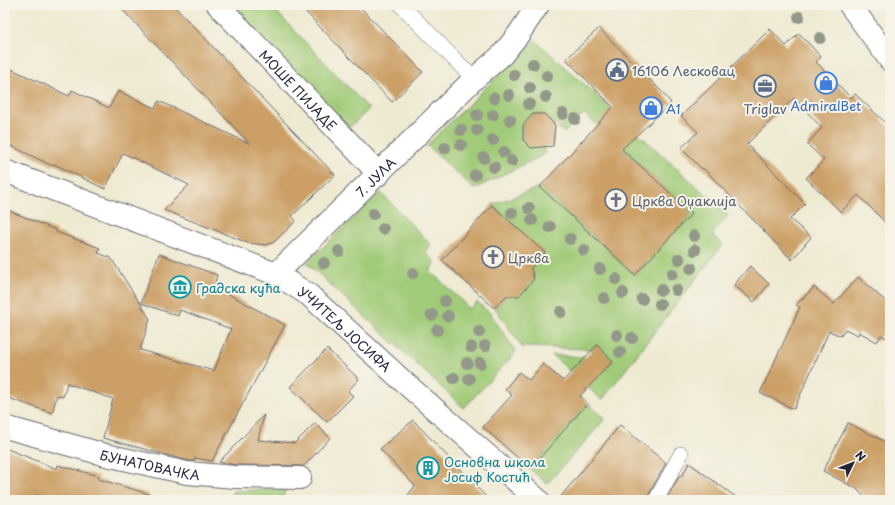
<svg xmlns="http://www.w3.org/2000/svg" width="895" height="505" viewBox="0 0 895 505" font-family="'Playpen Sans',sans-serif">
<rect width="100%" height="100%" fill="#f7f3e8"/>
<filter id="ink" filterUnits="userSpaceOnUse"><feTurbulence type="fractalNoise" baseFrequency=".025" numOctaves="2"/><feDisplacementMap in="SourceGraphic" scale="8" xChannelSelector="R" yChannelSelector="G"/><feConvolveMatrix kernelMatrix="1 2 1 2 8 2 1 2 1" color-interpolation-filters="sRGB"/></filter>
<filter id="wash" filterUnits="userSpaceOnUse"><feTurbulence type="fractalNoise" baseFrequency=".012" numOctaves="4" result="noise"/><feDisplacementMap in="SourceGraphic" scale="16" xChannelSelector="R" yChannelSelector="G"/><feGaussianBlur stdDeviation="0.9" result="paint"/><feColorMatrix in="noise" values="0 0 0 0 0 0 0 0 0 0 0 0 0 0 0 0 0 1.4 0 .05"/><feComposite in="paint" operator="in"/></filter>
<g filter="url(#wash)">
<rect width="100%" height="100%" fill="#eeead2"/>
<path fill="#a1cb78" stroke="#62765a" d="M226,5H270L369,109L346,131Z
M535,40L728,215L712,235L723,244L602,400L552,355L585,357L579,364L596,379L613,361L597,345L592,349L522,347L495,308L506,296L519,295L534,279L531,268L545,253L492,205L540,187L635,275L692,213L584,113L564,133L544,114H533L523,125V140L543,147L545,154L474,189L427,145Z
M380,192L431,245L425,252L435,262L430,271L470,309L477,302L490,313L516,352L464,408L307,263Z
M588,403L605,419L547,484L530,469Z
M286,488L282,500H230L233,491Z"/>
<g id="blocks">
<path fill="#cb9f65" d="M118,5H173L335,175L292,216L296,221L274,242L266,245L248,243L164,210L189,185L123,153L105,189L54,164L53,166L5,143V66L69,96L72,90L109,108L118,91L155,108L159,101L250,144Z
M299,5H358L423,72L392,102Z
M599,28L663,93L671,103L622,149L692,213L635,275L540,187L613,107L566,59Z
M770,29L786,46L799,33L821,57L816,62L851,98L855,94L890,127V227L858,195L841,212L806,178L824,160L807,144L822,128L794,98L747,144L805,204L790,219L811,237L792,260L703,168L702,169L681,148L698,132L681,116Z
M533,114H544L555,125L553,146L531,148L523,140V125Z
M492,205L545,253L531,268L534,279L519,296H506L494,308L442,260Z
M5,209L56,230V232L100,248L98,253L111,258L150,319L140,350L214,371L231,329L180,310L178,316L141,303L159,254L217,275L214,286L285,325L212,461L195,458L194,461H189L103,438L113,399L67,383L63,397L57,395L52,413L5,397Z
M750,266L769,284L754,302L734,285Z
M858,277L890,305V340L881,335L877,342L859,332L858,335L845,329L841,336L829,331L794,409L760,393L800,307L796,305L814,287L834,304Z
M597,345L613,361L580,396L588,403L530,469L483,427L512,395L505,389L519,372L529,380L543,364L563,381Z
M327,349L359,379L348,391L353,396L327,422L290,387Z
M264,415L258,440L295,443L315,423L330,438L304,466L236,465L219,462Z
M413,420L489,500H404L415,486L380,449Z
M848,423L890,444V500H867L857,489L823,471Z
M620,425L666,463L648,496L647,500H558Z
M5,448L57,469L58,465L99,476L98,479L149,494V500H54L36,495L34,500H5Z
M689,463L740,500H666L680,475L682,476Z"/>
</g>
</g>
<g filter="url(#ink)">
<use href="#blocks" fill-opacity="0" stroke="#696870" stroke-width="1"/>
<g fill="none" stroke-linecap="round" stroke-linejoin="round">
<g stroke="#696870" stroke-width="16">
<path id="lane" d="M401,5L474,79
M656,500L681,454"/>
</g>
<g stroke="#696870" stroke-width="24">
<g id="street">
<path id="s1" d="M218,5L379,174"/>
<path id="s2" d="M5,171L276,274L309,295L405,383L538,500"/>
<path id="s3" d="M276,274L474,79L502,55L518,35L538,5"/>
<path id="s4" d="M5,427L106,455L187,473L235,477L300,478"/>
</g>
</g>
<g stroke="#696870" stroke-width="24">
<path id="primary" d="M850,5L890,60"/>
</g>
<use href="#lane" stroke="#fff" stroke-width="15"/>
<use href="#street" stroke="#fff" stroke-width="22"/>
<use href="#primary" stroke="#fff" stroke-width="22"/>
</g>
<g fill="#939889">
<circle cx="799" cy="17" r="6"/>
<circle cx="820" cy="38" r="6"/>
<circle cx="533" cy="64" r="6"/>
<circle cx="514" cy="75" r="6"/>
<circle cx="547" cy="76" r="6"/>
<circle cx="530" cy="88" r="6"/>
<circle cx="509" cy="95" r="6"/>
<circle cx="546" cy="97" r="6"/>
<circle cx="494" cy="98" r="6"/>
<circle cx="529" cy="104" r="6"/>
<circle cx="563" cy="114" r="6"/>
<circle cx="477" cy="115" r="6"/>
<circle cx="493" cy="115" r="6"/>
<circle cx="575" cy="119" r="6"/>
<circle cx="510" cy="120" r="6"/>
<circle cx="461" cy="130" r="6"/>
<circle cx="477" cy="130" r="6"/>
<circle cx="493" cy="140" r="6"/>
<circle cx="461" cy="145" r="6"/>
<circle cx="445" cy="148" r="6"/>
<circle cx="504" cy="152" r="6"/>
<circle cx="484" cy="158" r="6"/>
<circle cx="512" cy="161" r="6"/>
<circle cx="494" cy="167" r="6"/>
<circle cx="475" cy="175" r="6"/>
<circle cx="529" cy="208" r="6"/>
<circle cx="512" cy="213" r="6"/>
<circle cx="373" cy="214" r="6"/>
<circle cx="532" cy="220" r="6"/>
<circle cx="550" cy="227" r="6"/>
<circle cx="383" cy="229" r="6"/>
<circle cx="694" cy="236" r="6"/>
<circle cx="570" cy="239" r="6"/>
<circle cx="584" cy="250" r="6"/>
<circle cx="695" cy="250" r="6"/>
<circle cx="339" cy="251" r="6"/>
<circle cx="679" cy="259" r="6"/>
<circle cx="324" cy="263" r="6"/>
<circle cx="691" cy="268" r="6"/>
<circle cx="600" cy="269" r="6"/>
<circle cx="413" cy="273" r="6"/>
<circle cx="672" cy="274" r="6"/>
<circle cx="616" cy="279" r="6"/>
<circle cx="661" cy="290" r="6"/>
<circle cx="676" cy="290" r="6"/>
<circle cx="623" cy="293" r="6"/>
<circle cx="604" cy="298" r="6"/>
<circle cx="642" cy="299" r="6"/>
<circle cx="445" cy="301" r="6"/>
<circle cx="660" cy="304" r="6"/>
<circle cx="561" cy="312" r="6"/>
<circle cx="432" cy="315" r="6"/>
<circle cx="448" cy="316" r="6"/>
<circle cx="437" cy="330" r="6"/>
<circle cx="479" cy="332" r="6"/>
<circle cx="617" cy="335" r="6"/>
<circle cx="632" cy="338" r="6"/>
<circle cx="485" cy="346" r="6"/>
<circle cx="471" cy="347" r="6"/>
<circle cx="620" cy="352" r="6"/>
<circle cx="467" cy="363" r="6"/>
<circle cx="480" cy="363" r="6"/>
<circle cx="454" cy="378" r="6"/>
<circle cx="469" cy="379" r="6"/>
</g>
</g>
<defs>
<g id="civic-ring" transform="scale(1.15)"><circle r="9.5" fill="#f7f3e8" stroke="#5c6f8a" stroke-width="1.5"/><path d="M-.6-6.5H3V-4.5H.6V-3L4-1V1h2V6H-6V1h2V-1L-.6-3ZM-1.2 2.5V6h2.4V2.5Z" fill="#5c6f8a"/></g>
<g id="shop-ring" transform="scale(1.15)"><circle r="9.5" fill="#f7f3e8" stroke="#3f7fe0" stroke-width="1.5"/><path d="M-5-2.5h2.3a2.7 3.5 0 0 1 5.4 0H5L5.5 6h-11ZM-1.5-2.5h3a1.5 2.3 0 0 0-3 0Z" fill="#3f7fe0"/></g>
<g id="office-ring" transform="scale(1.15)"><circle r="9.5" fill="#f7f3e8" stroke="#5c6f8a" stroke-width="1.5"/><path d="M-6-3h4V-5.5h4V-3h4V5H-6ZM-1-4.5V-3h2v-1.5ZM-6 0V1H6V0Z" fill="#5c6f8a"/></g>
<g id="church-ring" transform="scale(1.15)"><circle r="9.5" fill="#f7f3e8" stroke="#6b7280" stroke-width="1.5"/><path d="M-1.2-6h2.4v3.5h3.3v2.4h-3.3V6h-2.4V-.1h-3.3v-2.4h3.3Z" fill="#6b7280"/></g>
<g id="museum-ring" transform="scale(1.15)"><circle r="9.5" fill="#f7f3e8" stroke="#0f9aa8" stroke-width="1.5"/><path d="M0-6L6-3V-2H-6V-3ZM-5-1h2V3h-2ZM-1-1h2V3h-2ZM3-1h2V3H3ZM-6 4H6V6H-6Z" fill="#0f9aa8"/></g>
<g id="building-ring" transform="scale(1.15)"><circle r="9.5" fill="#f7f3e8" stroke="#0f9aa8" stroke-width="1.5"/><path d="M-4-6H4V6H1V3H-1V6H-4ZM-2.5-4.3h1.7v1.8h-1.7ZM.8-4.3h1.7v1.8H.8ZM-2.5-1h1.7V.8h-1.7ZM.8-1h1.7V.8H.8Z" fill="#0f9aa8"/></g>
</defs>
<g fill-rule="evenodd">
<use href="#civic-ring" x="617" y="70"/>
<use href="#shop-ring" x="826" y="83"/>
<use href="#office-ring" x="765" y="86"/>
<use href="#shop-ring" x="651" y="108"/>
<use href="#church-ring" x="616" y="200"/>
<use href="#church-ring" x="493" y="257"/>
<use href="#museum-ring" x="180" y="287"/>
<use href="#building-ring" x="428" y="468"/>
</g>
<g text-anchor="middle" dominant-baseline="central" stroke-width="4" stroke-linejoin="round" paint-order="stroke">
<g font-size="13" fill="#4e5e75" stroke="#f7f3e8" text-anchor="start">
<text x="632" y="70">16106 Лесковац</text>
<text x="765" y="108" text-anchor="middle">Triglav</text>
</g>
<g font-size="13" fill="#22223b" stroke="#f7f3e8">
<text stroke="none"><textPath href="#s1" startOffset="117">МОШЕ ПИЈАДЕ</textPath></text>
<text stroke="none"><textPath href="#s3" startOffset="139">7. ЈУЛА</textPath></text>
<text stroke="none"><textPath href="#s2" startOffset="378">УЧИТЕЉ ЈОСИФА</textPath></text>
<text stroke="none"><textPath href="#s4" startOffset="150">БУНАТОВАЧКА</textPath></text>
</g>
<g font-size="13" fill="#366cbe" stroke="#f7f3e8">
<text x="826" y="105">AdmiralBet</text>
<text x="666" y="108" text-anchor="start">A1</text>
</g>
<g font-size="13" fill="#5b616d" stroke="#f7f3e8" text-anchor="start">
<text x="632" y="200">Црква Оџаклија</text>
<text x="508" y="257">Црква</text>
</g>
<g font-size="13" fill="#0d838f" stroke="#f7f3e8" text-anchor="start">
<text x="196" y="287">Градска кућа</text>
<text x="444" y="461">Основна школа<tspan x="444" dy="15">Јосиф Костић</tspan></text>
</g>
</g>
<rect width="895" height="505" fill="none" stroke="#f7f3e8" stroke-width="20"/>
<g transform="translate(853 463) rotate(47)" stroke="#f7f3e8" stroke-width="3" paint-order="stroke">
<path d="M0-3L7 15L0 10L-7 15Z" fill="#22223b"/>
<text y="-6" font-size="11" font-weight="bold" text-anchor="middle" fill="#22223b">N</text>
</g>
</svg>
